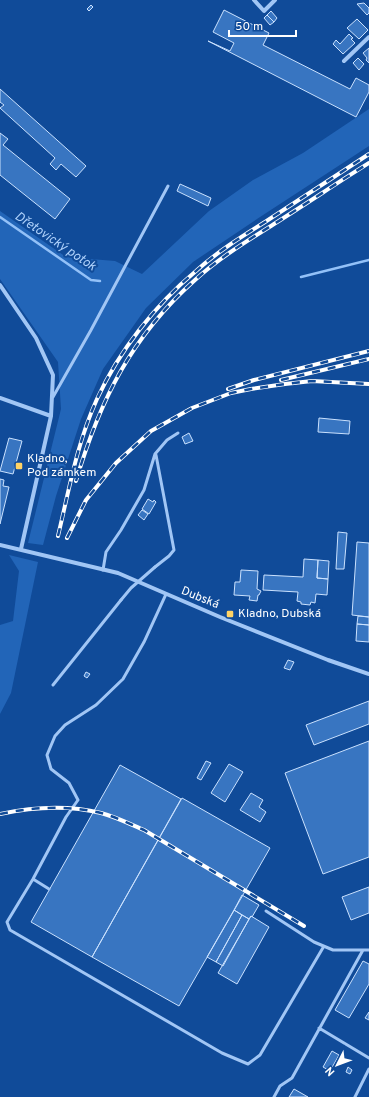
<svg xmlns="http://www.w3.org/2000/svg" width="369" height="1097" viewBox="0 0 369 1097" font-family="Overpass,sans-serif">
<rect width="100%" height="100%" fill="#104b99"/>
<path fill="#2265b8" d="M369,109V146L260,217L193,262L146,308L103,369L81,419L56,496L43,545L28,543L61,409L58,362L0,279V211L66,257L115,261L142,274L209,211L253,180L303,153Z
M9,555L38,562L11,693L0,714V625L13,621L19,571Z"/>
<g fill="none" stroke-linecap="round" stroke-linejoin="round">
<path stroke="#93c1f8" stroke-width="2.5" d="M0,217L91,280L100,281
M301,277L369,260"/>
</g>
<path fill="#3875c1" stroke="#cae1fe" d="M364,3L369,8V13L367,15L357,4Z
M91,5L93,7L89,11L87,9Z
M224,10L269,33L263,45L350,89L356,78L369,85V92L356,117L208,41L230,51L234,43L213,32Z
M271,11L277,18L274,22L267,15Z
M267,15L274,22L270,25L264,18Z
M357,19L368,30L359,39L347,28Z
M349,34L353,38L351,39L355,43L343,54L333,44L336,40L340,44Z
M369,48V63L366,60L367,58L363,53Z
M358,58L364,64L359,70L353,63Z
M0,89L86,166L76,177L61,164L56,170L50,164L55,158L0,108L4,105L0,102Z
M0,133L8,139L3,145L70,199L55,219L0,175Z
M180,184L211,198L208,206L177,191Z
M319,418L350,421L349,434L318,432Z
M189,433L193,441L185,444L182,437Z
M9,438L22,441L13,474L0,471Z
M0,479L4,480L3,486L9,487L0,524Z
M148,499L153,502L154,500L156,502L149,514L142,509Z
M142,510L148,514L144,520L138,515Z
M338,532L347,533L344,569H336Z
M357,542L369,543V617L352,615Z
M304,559L318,560L317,578L328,579L327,595L316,594L315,603L311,602L310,605L301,604V602L297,601L298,592L263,590L264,575L303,577Z
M318,560L329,561L328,579L317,578Z
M241,570L258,571L257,589L261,591L259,595H258L257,601L249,600L250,596L234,595L235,582H240Z
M358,616L369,617V625L357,624Z
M357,624L369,625V642L356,641Z
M288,660L294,662L290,670L284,668Z
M86,672L90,674L87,678L84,676Z
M369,701V724L314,745L306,725Z
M369,741V857L323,874L285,773Z
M206,761L211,763L201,780L197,778Z
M229,764L243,772L225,802L211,793Z
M120,765L181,799L92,957L31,922Z
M251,793L263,800L259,807L266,812L260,822L240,810Z
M182,798L270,848L179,1006L92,957Z
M369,887V913L351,920L342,897Z
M242,895L259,905L252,917L251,916L249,919L234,910Z
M234,910L242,915L216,962L207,957Z
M242,915L249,919L223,966L216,962Z
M251,916L269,927L237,984L218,973Z
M363,961L369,964V984L349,1018L335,1010Z
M369,1012V1020L365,1018Z
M332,1051L339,1055L330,1071L323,1067Z
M348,1067L352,1070L350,1074L346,1072Z
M294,1089L308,1097H289Z"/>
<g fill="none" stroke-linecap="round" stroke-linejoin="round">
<path stroke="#a1c6f5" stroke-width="3" d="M53,397L91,330L168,186
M155,567L169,556L174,550L156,455
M103,570L106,552L121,530L144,490L155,454L167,440L178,433
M166,594L144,642L123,679L96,705L65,725L55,736L47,755L51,769L69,783L78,800L66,817L33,879L7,922L10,930L222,1053L248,1064L260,1055L324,946
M53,685L121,600
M33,879L49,889
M266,911L314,942L333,950H369
M319,1028L369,1058
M274,1097L280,1086L292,1078L363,950
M355,1097L369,1069"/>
<path stroke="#a1c6f5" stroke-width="4" d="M254,0L264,11L275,0
M344,61L369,37
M0,285L36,338L53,375L51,416L21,549
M0,398L51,416
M0,545L118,573L220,617L328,660L369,674"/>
<g stroke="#fff" stroke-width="4">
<path id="rail" d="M281,380L369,359
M228,389L254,380L369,351
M76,481C100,400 131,337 195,280C219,258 247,241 274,224C306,204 337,183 369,163
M58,536C69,490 77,443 97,399C119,351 155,305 196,271C217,252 241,237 265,222C300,199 334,177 369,154
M67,538L86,500L116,463L151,431L192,408L231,393L251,389L285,384L312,381L369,384
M0,814C33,807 68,805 101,813C116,817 130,824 144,830L304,926"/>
</g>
<use href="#rail" stroke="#104b99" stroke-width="2.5" stroke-dasharray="8" stroke-linecap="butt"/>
<path stroke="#a1c6f5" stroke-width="3" d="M121,600L131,588L155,567"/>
</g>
<g fill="#ffd365" stroke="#104b99" stroke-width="1.5">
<rect x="15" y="462" width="8" height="8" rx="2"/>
<rect x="226" y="610" width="8" height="8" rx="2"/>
</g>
<g text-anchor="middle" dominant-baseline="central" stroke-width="4" stroke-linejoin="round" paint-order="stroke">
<g font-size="12" fill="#fff" stroke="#104b99" text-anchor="start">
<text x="27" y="459">Kladno,<tspan x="27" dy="14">Pod zámkem</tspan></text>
<text x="238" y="614">Kladno, Dubská</text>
</g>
<g font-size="12" fill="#fff" stroke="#104b99">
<text transform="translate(200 598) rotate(22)">Dubská</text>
</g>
<g font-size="13" font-style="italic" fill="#aed1fb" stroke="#104b99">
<text transform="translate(55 242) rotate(34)">Dřetovický potok</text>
</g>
</g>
<g transform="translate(337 1065) rotate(228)" stroke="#104b99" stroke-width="3" paint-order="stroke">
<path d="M0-3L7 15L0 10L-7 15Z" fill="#ffffff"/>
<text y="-6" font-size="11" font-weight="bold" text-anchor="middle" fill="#ffffff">N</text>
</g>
<path d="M229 30v6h67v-6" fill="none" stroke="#ffffff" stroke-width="2"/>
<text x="235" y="30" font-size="12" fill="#ffffff" stroke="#104b99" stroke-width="3" paint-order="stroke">50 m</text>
</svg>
